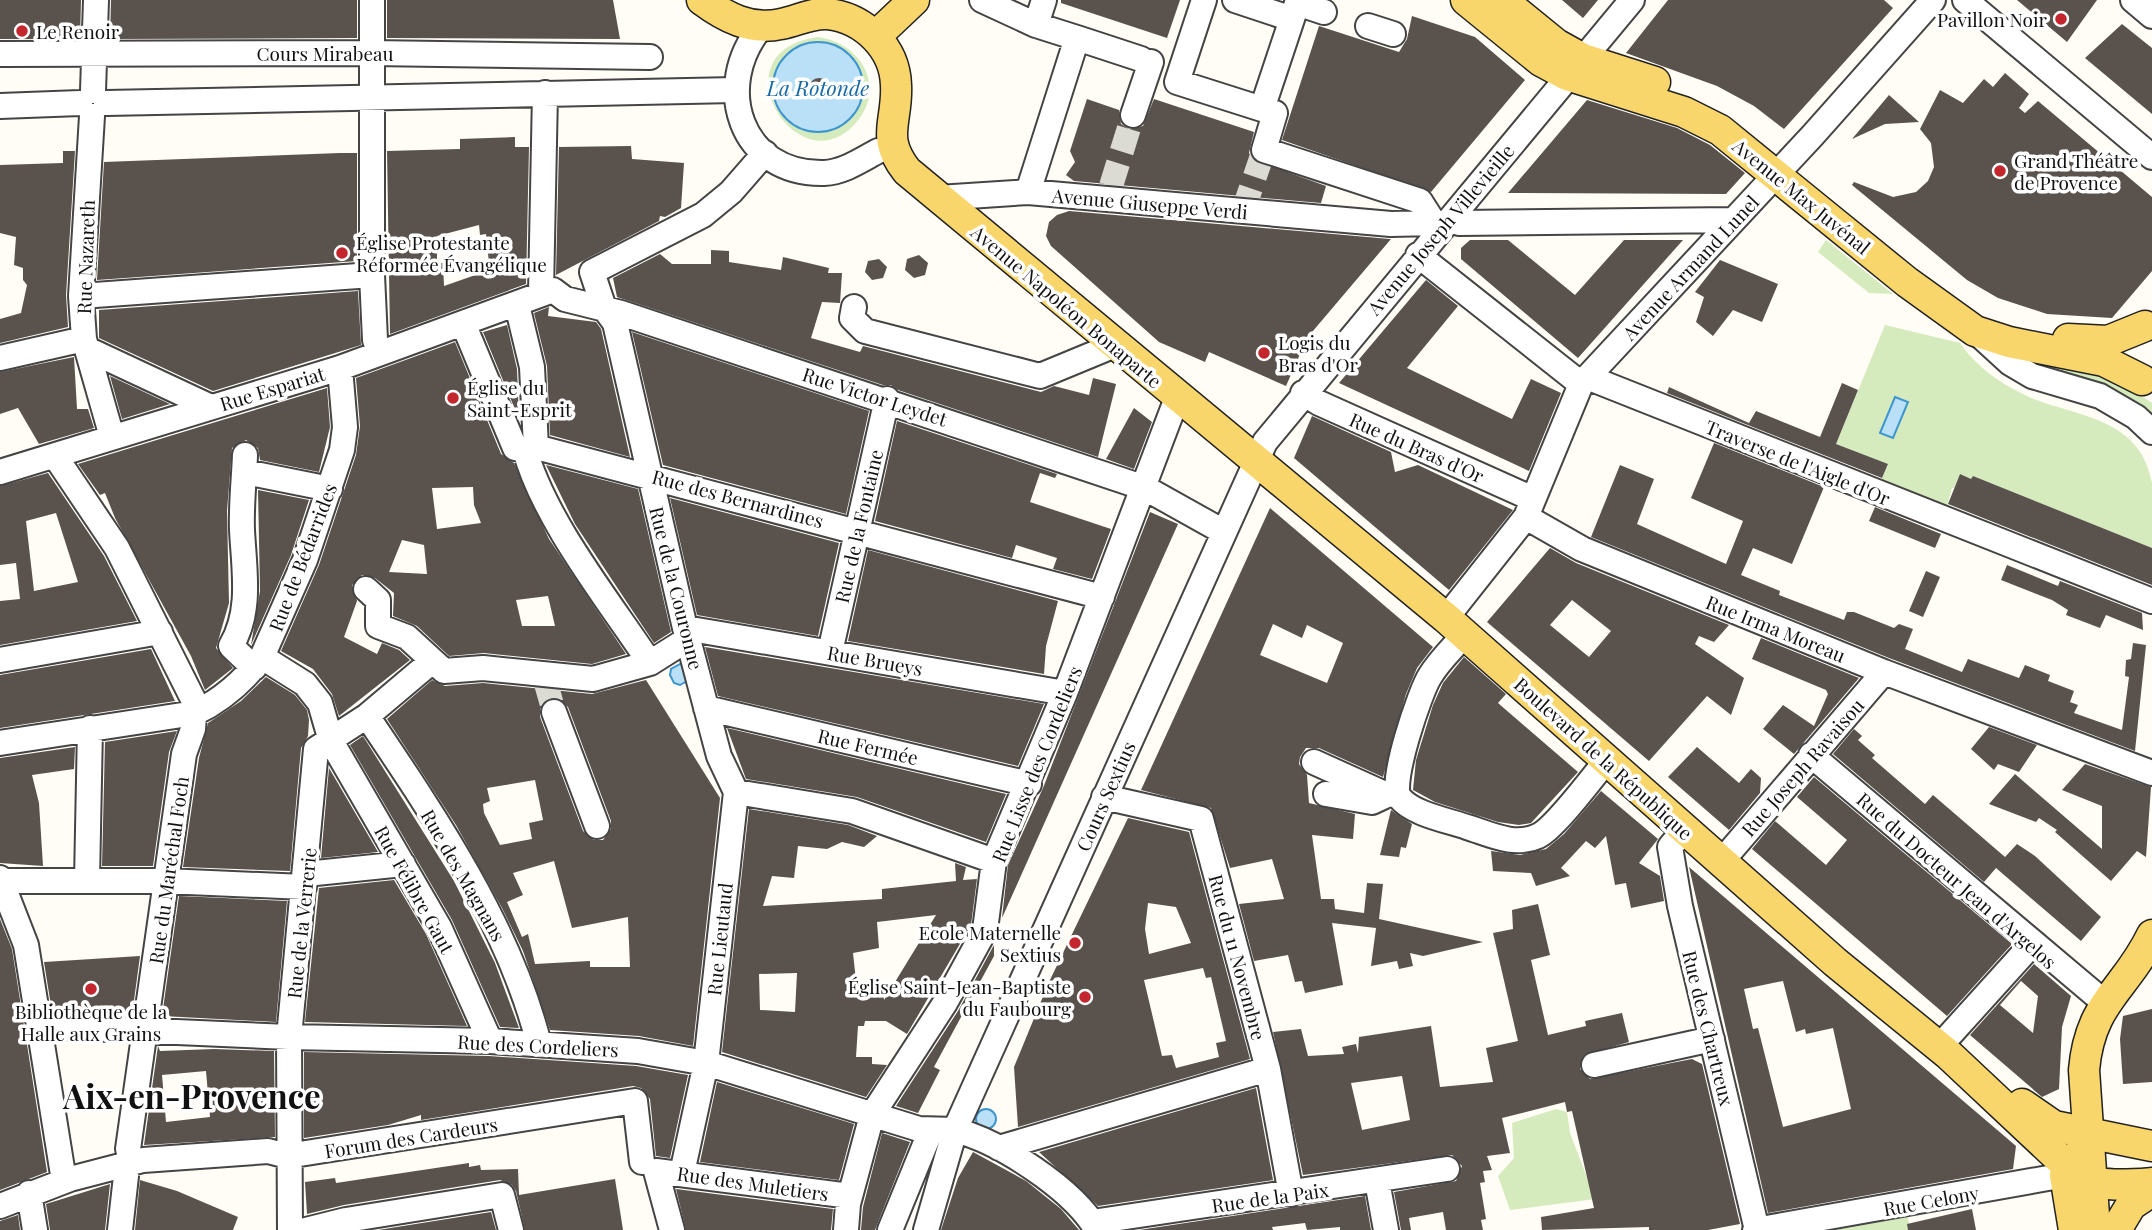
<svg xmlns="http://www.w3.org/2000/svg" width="2152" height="1230" viewBox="0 0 2152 1230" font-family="'Playfair Display',serif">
<rect width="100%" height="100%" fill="#fffdf5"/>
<path fill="#d5ebbd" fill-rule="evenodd" d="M818,37C858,42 886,83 859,119C802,194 711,52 818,37ZM809,43L863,76V96L832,131C809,135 767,118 773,88C774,82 779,74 782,68C789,54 793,48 809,43Z
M1826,240L1893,294L1869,293L1818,252Z
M1885,325L1960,343C1978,370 2011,391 2042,402C2089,418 2141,423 2152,483C2152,503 2152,528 2152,548L1973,476L1971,479L1960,475L1954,488H1952L1946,510L1880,482L1888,465L1836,444Z
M2029,355L2099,368L2152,403V426L2026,366Z
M1556,1109L1567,1112L1570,1133L1595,1199L1510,1210L1498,1176L1514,1158L1512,1123Z
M1907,1211L1909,1224L1920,1230H1820Z"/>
<path fill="#b9e0f7" stroke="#3f96cf" stroke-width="2" d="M773 87a45 45 0 1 1 90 0a45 45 0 1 1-90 0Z
M1895,397L1908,402L1893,438L1880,433Z
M680,664L687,666L689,680L680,685L674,683L670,675L671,669Z
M976 1119a10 10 0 1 1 20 0a10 10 0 1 1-20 0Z"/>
<path fill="#5a524d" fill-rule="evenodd" d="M0,0H81L80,39H0Z
M111,0H357V38L110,39Z
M387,0H613L620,39L387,38Z
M1061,0H1180L1167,38L1061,3Z
M1562,0H1598L1583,18Z
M1668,0H1884L1893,8L1784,129L1754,106L1717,86L1626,53Z
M2017,0H2097L2067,42Z
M1412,16L1475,37L1525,80L1431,192L1282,140L1319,26L1399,52L1407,39Z
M2122,24L2152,48V114L2085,58Z
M2005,73L2029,94L2019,108L2025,113L2038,101L2152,197V271L2112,318L2047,314L1998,298L1967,280L1852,185L1854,182L1893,197L1916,192L1928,181L1934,167L1931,143L1920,129L1940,90L1963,103L1984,79L1993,87Z
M809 88a10 10 0 1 1 20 0a10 10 0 1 1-20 0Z
M1889,95L1919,122L1885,124L1852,139Z
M1087,99L1119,110L1121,124L1129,129L1143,126L1154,99L1254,132L1249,153L1254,160L1326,186L1321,203L1074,181L1066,175L1075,162L1070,151Z
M1587,100L1677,128L1710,145L1745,173L1726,194L1508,193Z
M515,137V147H529L526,284L390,334L387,151L460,149V139ZM479,225L480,235L486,234L489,263L482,265L484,272L444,286L443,263H437V236Z
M631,146L632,159L684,163L681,208L665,217L660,216L659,221L556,275L559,147Z
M63,151H75L66,295L68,327L0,343V319L21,313L27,285L23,280V268L14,265L16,237L0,233V165L63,163Z
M340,153H357V261L97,280L104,162Z
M1069,211L1390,239H1391L1307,338L1286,386L1209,352L1205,362L1159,342L1051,246L1046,236L1049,222L1057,215Z
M1470,240H1508L1575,295L1624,240H1683L1578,358L1461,259V248Z
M711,250L729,251V262L781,270L783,257L829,268L828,273H842L840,303L822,302L811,338L860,352L863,346L1041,392L1054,386L1089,395L1093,378L1116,384L1098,457L898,390L891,385H883L617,297L613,278L660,254L672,264H711Z
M919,255L928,263L925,275L914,278L905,270L907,259Z
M879,259L887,267L883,278L872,280L865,272L868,261Z
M1720,260L1778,284L1762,322L1733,310L1713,336L1696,322L1704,297L1695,292Z
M1426,280L1458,306L1407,368L1512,419L1531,379L1561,393L1529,471L1339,383Z
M358,291L361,345L213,391L99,338V310Z
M549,307L548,316L596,322L601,329L630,457L550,435L547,366L534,313Z
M507,325L517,369L519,419L483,332Z
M632,332L869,411L846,514L663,465Z
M455,342L501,454L514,463L549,539L626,654L592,664L484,653L449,656L417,626L393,616L394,593L375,578L362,575L352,585L357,601L344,637L377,654L382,643L399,650L410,660L339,716L332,694L313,669L281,651L319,565L356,455L360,426L356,378ZM473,487L474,505L481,523L437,529L432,488ZM402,540L424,545L427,574L389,572ZM548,596L555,626H522L516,600Z
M74,357L77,409H88L94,428L39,444L18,408L0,414V372Z
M110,376L170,404L122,419Z
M1842,383L1858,390L1836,444L1888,464L1882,478L1667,393L1669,387L1749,423L1756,411L1820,437Z
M327,388L330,427L319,472L260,460L258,448L246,440L232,448L227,511L229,603L216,648L233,668L205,690L191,656L115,518L105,493L100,495L78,464Z
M1134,408L1152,422L1134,469L1106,459Z
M1312,416L1391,452L1395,472L1418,465L1513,510L1449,590L1294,458Z
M897,421L1057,474L1055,478L1040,473L1030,502L1111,529L1092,579L1053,569L1057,558L1016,545L1012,558L875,521Z
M1714,443L1824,487L1792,564L1753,548L1741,575L1780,591L1779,595L1844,620L1847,612H1854L1894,628L1899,624L1913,629L1905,649L1962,672L1968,659L2019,678L2025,665L2050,675L2048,681L2074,691L2070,702L2078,705L2074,713L2122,730L2129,677L2125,676L2126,660L2131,659L2133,643L2146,645L2135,751L1889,658L1591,537L1620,465L1654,479L1637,524L1726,564L1743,521L1691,498Z
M546,465L638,489L671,632L654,643L575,524Z
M48,473L104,556L137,621L0,645V601L20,599L16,563L0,565V486ZM56,513L78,582L34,591L26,521Z
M1960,474L1971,479L1973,476L2152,548V585L1948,504Z
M258,490L309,500L291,555L251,645L260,591Z
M670,498L839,543L818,636L697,615Z
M1875,507L1941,534L1935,548L1869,521Z
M1270,508L1433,647L1417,668L1406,694L1383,777L1319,748H1306L1300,757L1299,764L1307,775L1309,803L1355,814L1353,839L1312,835L1321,899H1334L1335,909L1364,913L1367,883L1383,884L1379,919L1483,942L1423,956L1410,953L1413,966L1399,969L1397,961L1371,966L1376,928L1332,923L1343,985L1305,993L1302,981L1295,982L1288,955L1254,961L1239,904L1284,899L1272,859L1230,868L1211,808L1141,790ZM1273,624L1302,638L1307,625L1343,643L1327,683L1260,655Z
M1150,512L1178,524L1002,918L1008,865L1043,788Z
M1550,548L1576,563L1729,625L1714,642L1699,636L1695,644L1744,678L1731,715L1707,696L1649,761L1487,622ZM1572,600L1611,631L1589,657L1550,625Z
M868,550L1058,601L1046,646L1044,674L848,641Z
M2007,565L2058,586L2060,581L2142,613L2143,630L2106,615L2100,628L2066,615L2068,610L2052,600L2001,580Z
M1926,571L1940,577L1923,617L1909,611Z
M1761,638L1859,678L1794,754L1763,729L1783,705L1814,726L1828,694L1826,690L1752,659Z
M705,647L1044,704L1018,766L718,696Z
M151,649L175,701L0,728V675Z
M1464,657L1506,694L1498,703L1578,772L1531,823L1519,825L1498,822L1435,802L1413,790L1416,760L1433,705L1443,683Z
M266,677L295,695L307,710L309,720L308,736L301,748L290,871L183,867L199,758L208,723L241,701Z
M432,680L445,686L483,683L592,694L646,680L720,798L693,1046L639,1036L550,1030L523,951L502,908L456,825L387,719ZM548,698H557L568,707L611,821V829L603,840H594L583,831L540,717V709ZM535,780L543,820L529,823L532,839L500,845L484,813L483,804L490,801L487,788ZM554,861L572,928L628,917L630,967H590V961L535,964L528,934L522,937L507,902L523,895L513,873Z
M1989,727L2037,745L2019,772L1998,764L1994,770L1971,749Z
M727,728L1006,794L986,842L857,797L746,779Z
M1854,729L1862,736L1858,740L1875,755L1872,758L1925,804L1933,795L2005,857L2017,844L2035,856L2101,917L2081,941L1996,868L1984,882L1833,754Z
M177,731L169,752L153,866H102L105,742Z
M363,736L454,881L495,963L519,1028L500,1027L452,920L350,745Z
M75,747L74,769L32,775L39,803L43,866L0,863V758Z
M1697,747L1739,783L1751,769L1761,778L1760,793L1729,830L1668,777Z
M2085,764L2151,787L2146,857L2137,851L2111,881L2055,832L2057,830L2039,818L2036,822L1989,804L2015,774L2102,849V806L2062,790Z
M329,768L378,852L321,858Z
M1814,777L2012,944L1947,1016L1752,849L1775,821L1826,865L1847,840L1797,797Z
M1601,791L1658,839L1639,863L1660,876L1664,901L1631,908L1626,883L1615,885L1606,836L1595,848L1586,841L1561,868L1570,876L1536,886L1531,873L1493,871L1491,851L1520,855L1546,849L1564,834Z
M749,809L848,825L877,836L864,847L842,842L827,849L798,846L794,878L772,876L763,906L882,899V889L956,881L955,863L966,867L963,880L977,879L971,925L907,1034L886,1021H865L864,1026H858L856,1057H872V1064L887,1065L866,1097L722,1052ZM936,915L884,1000L883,990H857L853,953L879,948L877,922ZM797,973L795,1012L760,1010L759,974Z
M1391,810L1412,824L1406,848L1401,847L1399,857L1380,855Z
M1128,818L1189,832L1250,1059L1018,1127L1014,1067L1049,982ZM1148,903L1176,907L1191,943L1149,954L1145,929ZM1203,968L1206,978L1211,977L1226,1041L1216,1043L1219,1057L1176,1068L1172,1055L1162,1056L1144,980Z
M1689,867L2016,1146L2013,1169L1768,1213ZM1783,981L1796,1032L1805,1029L1806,1034L1833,1028L1851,1109L1783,1127L1758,1028L1753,1029L1744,989Z
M394,880L426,934L467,1026L305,1022L319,888Z
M179,896L287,901L276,1022L162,1016Z
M1538,904L1550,955L1531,960L1548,1035L1586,1026L1585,1021L1622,1013L1629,1042L1584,1055L1580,1069L1590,1079L1692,1059L1702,1064L1740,1224L1708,1230H1649V1227L1542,1230L1541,1217L1594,1208L1572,1111L1567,1112L1565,1102L1502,1118L1510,1153L1487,1156L1492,1170L1483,1171L1485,1182L1480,1183L1486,1219L1481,1220L1483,1230H1446L1443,1212L1409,1218L1411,1230H1401L1394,1192L1456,1181L1462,1166L1452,1155L1303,1175L1273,1032L1301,1029L1308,1056L1344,1054L1342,1047L1356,1044L1358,1053L1359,1037L1431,1026L1440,1087L1493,1082L1486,1048L1518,1041L1493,933L1513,929L1512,910ZM1402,1076L1410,1120L1362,1130L1351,1083Z
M0,919L12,949L47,1172L0,1190Z
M994,945V956L934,1067L940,1070L918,1113L896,1106L958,1011Z
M140,956L132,1015L52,1012L44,962Z
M2034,964L2071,996L2062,1027L2059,1089L2042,1097L1970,1035ZM2021,981L2038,996L2033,1033L2000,1005Z
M2152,1009V1082L2123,1084L2120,1039L2123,1016Z
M158,1046L160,1051L214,1049L274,1051L275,1137L144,1145ZM206,1071L210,1117L166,1122L162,1075Z
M304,1052L489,1056L636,1066L688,1075L670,1158L656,1156L650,1099L641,1088L633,1086L421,1120V1115L388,1125L304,1138Z
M717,1082L854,1124L839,1180L700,1162Z
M1256,1088L1273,1180L1098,1206L1039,1152Z
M882,1133L910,1142L875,1230H861L863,1207Z
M973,1152L1026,1181L1061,1209L1079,1230H941L958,1178Z
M469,1163V1167L480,1165L481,1170L518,1169L519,1195L615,1179L623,1230H525L516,1191L512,1185L500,1180L344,1205L307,1214L305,1182L335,1178L336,1183Z
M140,1180L177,1191L238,1217L233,1230H135Z
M110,1184L105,1230H50L46,1204Z
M676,1189L833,1209L831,1230H686Z
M1365,1196L1371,1230H1340V1227L1307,1230L1305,1223L1272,1227L1273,1230H1139Z
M1972,1209L1976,1230H1908L1907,1224Z
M491,1212L496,1230H378Z
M18,1215L20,1230H0V1221Z"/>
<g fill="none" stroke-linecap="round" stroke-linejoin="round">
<path stroke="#dbdad3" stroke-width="24" stroke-dasharray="24 12" stroke-linecap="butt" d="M1111,186L1133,115
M1243,211L1264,150
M545,680L554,712"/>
<g stroke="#444" stroke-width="28">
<path id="minor" d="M372,0V275L375,340L379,352
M982,0L1036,25
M1044,0L1036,25L1077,38
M1204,0L1177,82L1262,109L1292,19L1235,0
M1965,0L2152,157
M2133,0L2152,16
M1292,19L1297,3L1324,12
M1368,26L1393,34
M761,27C712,86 740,175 824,173C844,172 861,160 878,151
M0,54L371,53L650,57
M93,91L96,0
M106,103L735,90
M0,106L80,103
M1262,109L1275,113L1264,150L1420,201L1434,223
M1133,115L1151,62
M92,116L81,296L84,339L112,437
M1028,192L1077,38L1141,59
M938,198L1028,192L1391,224L1434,223
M1459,223L1733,220
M1418,255L1581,384
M541,292L545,93
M81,296L372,275
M517,305L532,367L536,447
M854,307L852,318L865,331L1040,376L1115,345
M463,323L515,448L525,450L536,447
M1975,331L2010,363L2032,376L2100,396L2136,417L2152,432
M87,349L211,407
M0,358L84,339
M1587,377L2152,601
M1303,393L1319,403L1533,499
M536,447L1102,597
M525,450C544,520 609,601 650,663
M245,455C244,480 241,505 242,530C244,570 252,611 231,646L254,668
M55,456L117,548L195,703L193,729L184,754L128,1149
M0,472L340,368L553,290L565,299L621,313L1145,488L1222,531
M245,472L330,489
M1526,517L1582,549L1884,672L2152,773
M366,589L378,600V626L407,637L444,671L483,668L593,679L650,663L688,639
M1446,618L1526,517L1581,384L1813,135L1933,0
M685,628L1065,693
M1464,635C1453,648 1439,661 1430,676C1420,691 1389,784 1399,797C1412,814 1447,820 1467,827C1490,834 1514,847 1538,836C1554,829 1593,777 1606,761
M830,652L887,399
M262,657L305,684L320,703L331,741L439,927L490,1041
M0,660L160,632
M706,708L1029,784
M554,712L597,826
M367,716C435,817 509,925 539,1044
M0,743L195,713C222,700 243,682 262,657L305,560L342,450L345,427L340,368
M1811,755L2105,1003
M1314,762L1387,795L1396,794
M736,792L852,811L994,861
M1326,794L1372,802L1387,795
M1104,797L1201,819L1268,1069L1291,1194
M1684,830L1670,847L1680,906L1757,1230
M1721,862L1884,672
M306,874L403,864
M0,878L26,945L64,1181
M0,881H165L304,887
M87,881L90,728
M41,1026L289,1037L490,1041L638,1051L706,1063L919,1129L955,1130L1265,442L1632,0
M1939,1047L2033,943
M1594,1065L1712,1039
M999,1148L1268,1069
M682,1173L706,1063L736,792L719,756L685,628L615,323L604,308L592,272L703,215L731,192L765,153
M1377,1181L1386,1230
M29,1193L35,1230
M0,1206L70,1179L143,1160L268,1151L287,1156L635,1101L642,1162
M1092,1222L1447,1169
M120,1230L128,1158
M290,1230L289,1037L316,749L367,716L431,662
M306,1230L346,1220L502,1195L511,1230
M672,1230L656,1171L850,1196
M846,1230L848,1204L872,1115L945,1003L985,930L994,861L1065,693L1177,398
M890,1230L931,1130
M926,1230L955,1130C1001,1142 1073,1189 1097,1230
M1755,1230L2065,1175"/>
</g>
<g stroke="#222" stroke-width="33">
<path id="major" d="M702,0C725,17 751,31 781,24C797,21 810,13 828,14C864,18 895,48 896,85C898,122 880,137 907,171L1446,618L1835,962L1949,1055L2079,1177C2103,1187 2126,1185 2152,1183
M1466,0L1541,61L1567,75L1684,112L1720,130L1907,282L1975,331L2009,342L2104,361L2142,380
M1502,0L1556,44L1583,59L1655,82
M876,36L914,0
M2068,339L2108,341L2145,326
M2022,1104L2054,1126L2152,1146
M2074,1230L2065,1175L2075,1157
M2095,1230L2084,1070C2090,1001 2126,990 2152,935
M2116,1230L2131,1205L2152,1191"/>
</g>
<use href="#minor" stroke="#fff" stroke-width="24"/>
<use href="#major" stroke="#f9d66b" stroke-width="30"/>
</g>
<g fill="#c4262e" stroke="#fff" stroke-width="2.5">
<circle cx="2061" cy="19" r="7"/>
<circle cx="22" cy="31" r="7"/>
<circle cx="2000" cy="171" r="7"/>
<circle cx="342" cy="253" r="7"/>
<circle cx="1264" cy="353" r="7"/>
<circle cx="453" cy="398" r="7"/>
<circle cx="1075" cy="943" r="7"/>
<circle cx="91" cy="989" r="7"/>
<circle cx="1085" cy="997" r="7"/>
</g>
<g text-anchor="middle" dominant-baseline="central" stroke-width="7" stroke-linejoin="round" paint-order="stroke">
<g font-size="19" fill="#111" stroke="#fff" text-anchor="start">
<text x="2047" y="19" text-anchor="end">Pavillon Noir</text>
<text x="36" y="31">Le Renoir</text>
<text x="2014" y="160">Grand Théâtre<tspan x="2014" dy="22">de Provence</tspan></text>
<text x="356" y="242">Église Protestante<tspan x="356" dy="22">Réformée Évangélique</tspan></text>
<text x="1278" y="342">Logis du<tspan x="1278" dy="22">Bras d'Or</tspan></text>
<text x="467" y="387">Église du<tspan x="467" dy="22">Saint-Esprit</tspan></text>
<text x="1061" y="932" text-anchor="end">Ecole Maternelle<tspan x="1061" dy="22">Sextius</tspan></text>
<text x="1071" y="986" text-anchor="end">Église Saint-Jean-Baptiste<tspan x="1071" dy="22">du Faubourg</tspan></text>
<text x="91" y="1011" text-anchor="middle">Bibliothèque de la<tspan x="91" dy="22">Halle aux Grains</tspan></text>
</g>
<g font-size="19" fill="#111" stroke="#fff">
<text x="325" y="53">Cours Mirabeau</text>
<text transform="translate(1802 196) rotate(39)">Avenue Max Juvénal</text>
<text transform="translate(1150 203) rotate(5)">Avenue Giuseppe Verdi</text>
<text transform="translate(1440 229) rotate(-50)">Avenue Joseph Villevieille</text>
<text transform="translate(85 257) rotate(-88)">Rue Nazareth</text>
<text transform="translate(1690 267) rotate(-47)">Avenue Armand Lunel</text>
<text transform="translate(1067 306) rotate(40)">Avenue Napoléon Bonaparte</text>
<text transform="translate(272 388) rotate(-17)">Rue Espariat</text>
<text transform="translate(875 396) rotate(18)">Rue Victor Leydet</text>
<text transform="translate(1417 447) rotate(24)">Rue du Bras d'Or</text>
<text transform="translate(1798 462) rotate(22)">Traverse de l'Aigle d'Or</text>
<text transform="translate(738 498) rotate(15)">Rue des Bernardines</text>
<text transform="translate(858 526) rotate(-77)">Rue de la Fontaine</text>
<text transform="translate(302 557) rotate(-69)">Rue de Bédarrides</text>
<text transform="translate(677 588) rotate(76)">Rue de la Couronne</text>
<text transform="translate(1776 628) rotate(22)">Rue Irma Moreau</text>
<text transform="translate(875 660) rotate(10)">Rue Brueys</text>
<text transform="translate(868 746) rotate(13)">Rue Fermée</text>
<text transform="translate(1604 758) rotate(42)">Boulevard de la République</text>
<text transform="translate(1036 764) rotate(-68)">Rue Lisse des Cordeliers</text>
<text transform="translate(1802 767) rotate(-49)">Rue Joseph Ravaisou</text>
<text transform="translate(1105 796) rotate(-66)">Cours Sextius</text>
<text transform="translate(168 870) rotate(-82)">Rue du Maréchal Foch</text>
<text transform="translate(464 875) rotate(60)">Rue des Magnans</text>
<text transform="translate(1957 880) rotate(41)">Rue du Docteur Jean d'Argelos</text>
<text transform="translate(415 889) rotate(61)">Rue Félibre Gaut</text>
<text transform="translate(301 923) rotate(-84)">Rue de la Verrerie</text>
<text transform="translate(719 939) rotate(-84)">Rue Lieutaud</text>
<text transform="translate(1238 957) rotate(75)">Rue du 11 Novembre</text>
<text transform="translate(1709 1028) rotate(76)">Rue des Chartreux</text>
<text transform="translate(538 1045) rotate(3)">Rue des Cordeliers</text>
<text transform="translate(411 1137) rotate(-9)">Forum des Cardeurs</text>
<text transform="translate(753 1183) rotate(8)">Rue des Muletiers</text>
<text transform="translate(1270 1197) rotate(-8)">Rue de la Paix</text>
<text transform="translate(1931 1200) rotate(-10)">Rue Celony</text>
</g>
<g font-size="21" font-style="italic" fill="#1768a6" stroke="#fff">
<text x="818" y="87">La Rotonde</text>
</g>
<g font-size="33" font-weight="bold" fill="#111" stroke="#fff">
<text x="192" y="1095">Aix-en-Provence</text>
</g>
</g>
</svg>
